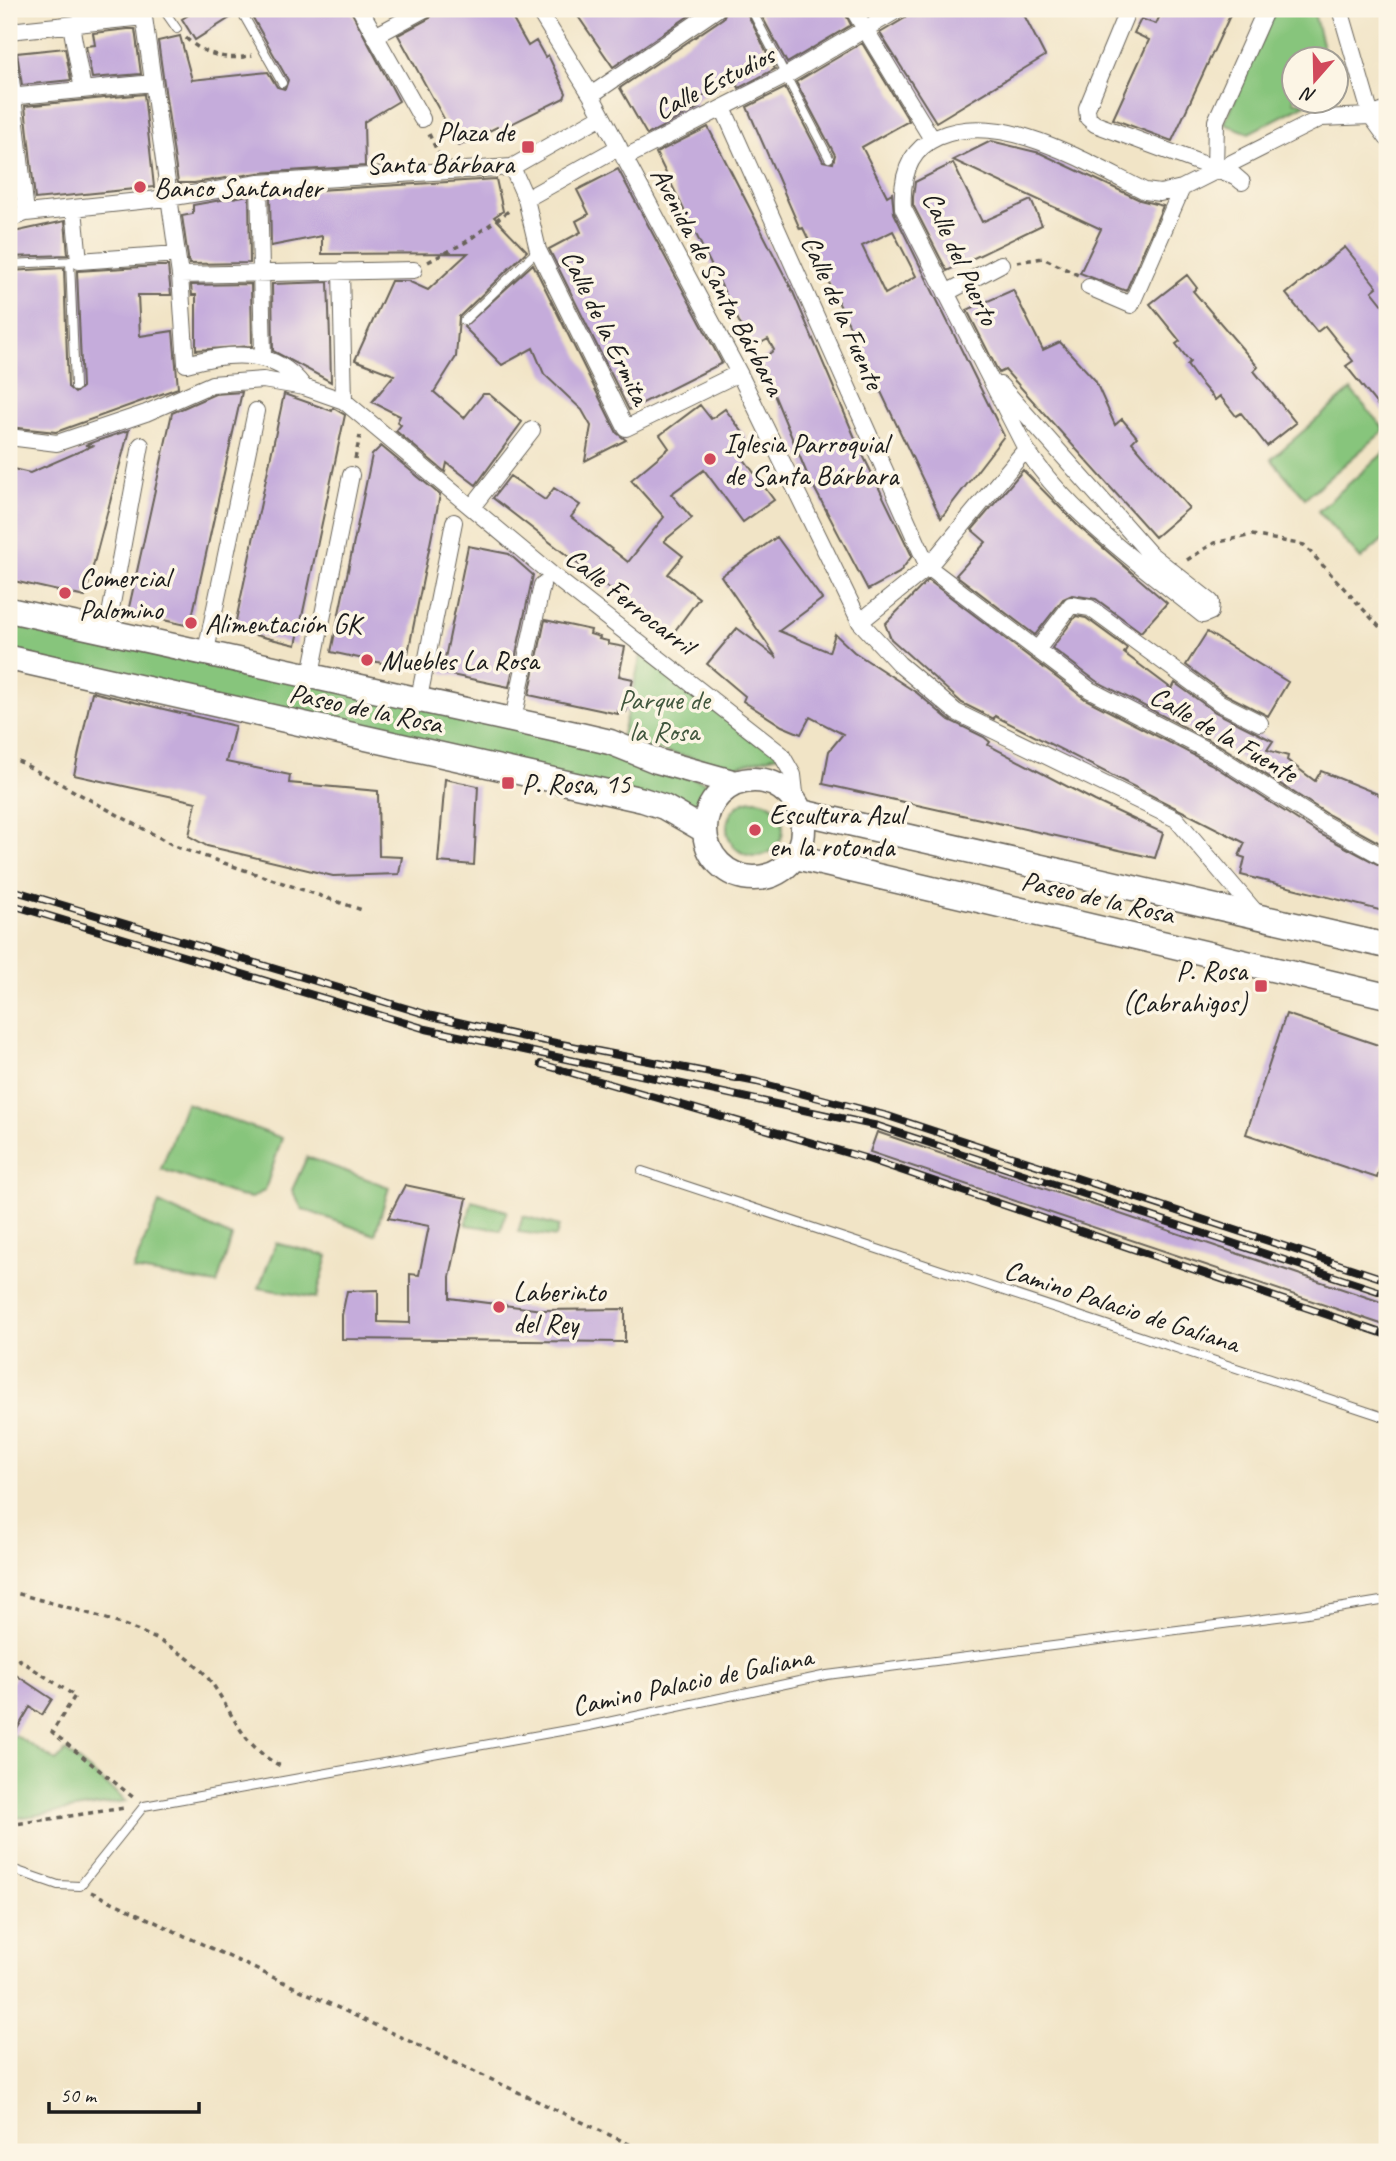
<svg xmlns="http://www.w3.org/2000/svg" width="1396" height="2161" viewBox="0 0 1396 2161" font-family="Caveat,sans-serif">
<rect width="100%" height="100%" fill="#fcf5e5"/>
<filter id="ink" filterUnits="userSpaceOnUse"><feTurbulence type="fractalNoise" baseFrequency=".0143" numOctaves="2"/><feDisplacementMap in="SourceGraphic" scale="14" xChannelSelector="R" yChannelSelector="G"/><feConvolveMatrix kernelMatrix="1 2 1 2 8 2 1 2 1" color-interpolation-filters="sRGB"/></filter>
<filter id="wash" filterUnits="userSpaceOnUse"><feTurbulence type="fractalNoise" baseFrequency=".00686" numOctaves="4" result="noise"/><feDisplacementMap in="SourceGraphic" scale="28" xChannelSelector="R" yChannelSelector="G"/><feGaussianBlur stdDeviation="1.57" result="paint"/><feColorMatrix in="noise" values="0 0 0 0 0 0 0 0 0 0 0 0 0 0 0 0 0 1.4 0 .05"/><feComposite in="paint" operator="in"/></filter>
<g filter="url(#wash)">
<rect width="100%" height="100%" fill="#f1e4c6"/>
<path fill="#87c57c" stroke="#52704c" stroke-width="2" d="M1276,9H1313L1326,59L1294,60V102H1309L1249,133L1224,124Z
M1351,390L1385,430L1305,498L1271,459Z
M1387,450V536L1361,559L1318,511Z
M9,619L513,725L708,783L691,814L9,653Z
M641,655L781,754L734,767L620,742Z
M727 828a28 28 0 1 1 56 0a28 28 0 1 1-56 0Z
M186,1103L282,1138L265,1190L252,1198L239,1196L161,1169Z
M307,1157L389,1187L375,1235L302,1209L292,1190Z
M472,1201L507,1211L501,1230L466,1225Z
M159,1203L232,1237L217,1284L133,1270Z
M523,1216L559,1226L556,1237L518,1232Z
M276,1243L328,1256L316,1298L259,1288Z
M10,1732L56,1761L66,1751L126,1801L11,1819Z"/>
<g id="blocks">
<path fill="#c5acdb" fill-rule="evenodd" d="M198,9H234L236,14L195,40L182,19Z
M248,9H350L399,101L364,122L365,166L258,173L194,183H178L158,41L180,36L192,80L268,72L277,87L285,89L288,80Z
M435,9H507L528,46L536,41L545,57L548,55L566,93L564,98L499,130L497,127L459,146L398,35L430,18Z
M573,9H699L613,67Z
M727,9H745L775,69L739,88L734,78L694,101L698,108L647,135L620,88L723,18Z
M758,9H843L851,25L787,63Z
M909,9H1021L1045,56L936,122L880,33L905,18Z
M1163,9H1233L1172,141L1113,119L1149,40L1134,33L1141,19L1156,24Z
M128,29H135L141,74L92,78L86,46L95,45L93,33Z
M862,43L909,121L862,147L887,196L892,193L894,213L1004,436L941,518L803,228L800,229L747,107L785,88L823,161L833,163L835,155L796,82ZM893,231L916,276L885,294L862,246Z
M65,48L71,80L22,85L17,53Z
M144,94L154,187L35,199L25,106Z
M708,127L793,292L858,445L912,556L899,573L868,590L807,474L760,361L774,350L768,339L752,348L656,153Z
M991,141L1040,153L1140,200L1163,206L1126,291L1080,273L1101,229L953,160Z
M953,163L982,222L1031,200L1042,225L947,271L913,205V197L915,182Z
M618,169L722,363L629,410L549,249L581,232L576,221L589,214L577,190Z
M496,179L503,211L494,217L527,251L459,317L456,357L434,392L464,418L483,394H489L522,422L476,485L447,463L445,472L396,431L401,425L397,422L400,416L372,402L394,375L355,360L391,281H408L428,290L468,253L322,254V236L271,246L270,193Z
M249,195L250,263L189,264L182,216L193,214V205Z
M65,221L68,255L9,257V233Z
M1345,247L1377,287L1372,291L1387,310V417L1346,366L1353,361L1325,326L1317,332L1286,294Z
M533,264L617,433L626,440L585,461L591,426L582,410L544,374L533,348L502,365L464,327Z
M158,266H168L171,295H138L140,336L173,331L178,388L56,432L9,427V271L64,268L68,387L75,393L82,387L77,271Z
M1187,275L1197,288L1193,291L1258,367L1254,371L1296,423L1267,446L1241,413L1236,416L1220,396L1215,400L1198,380L1187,365L1190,362L1176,344L1180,341L1150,304Z
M328,282L330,338L331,382L273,351L272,284Z
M251,284L252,346L196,350V295H192L191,285Z
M1013,290L1043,350L1060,342L1095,380L1115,425L1122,419L1137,437L1132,442L1189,508L1155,537L1005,370L999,373L967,310Z
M242,392L190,626L128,612L172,413L215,394Z
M284,394L332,411L333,408L345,415L296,645L234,630Z
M700,405L711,419L725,409L747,438L735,447L774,500L743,522L704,470L671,494L692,518L664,541L683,556L668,574L699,598L671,636L493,498L510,476L545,500L554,488L580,505L571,517L628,562L664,517L631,480L669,448L660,435Z
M129,430L85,597L9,580V468L30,473L92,446L85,445Z
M381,446L440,495L405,668L331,652L372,455Z
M1023,470L1078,526L1167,603L1141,632L1096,599L1072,595L1063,599L1035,635L956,575L986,542L972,530Z
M777,537L822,599L779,631L829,652L835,634L854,652L917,693L949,720L984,737L990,742L988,745L1095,801L1163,833L1155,858L823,784L829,751L843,734L810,717L801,734L782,726L743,701L745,696L707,664L737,628L777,658L721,576Z
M468,546L509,554L533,575L509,687L442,673Z
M928,580L1085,699L1211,764L1318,833L1387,869V912L1241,875L1245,858L1239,856L1245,843L995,716L994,719L962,703L891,639L885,624Z
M1076,616L1086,618L1127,648L1124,653L1172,689L1175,683L1215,712L1273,741L1267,750L1288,756L1287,760L1315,781L1321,771L1378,794L1387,806V847L1329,815L1221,746L1096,681L1052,648Z
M545,620L591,630L590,634L600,637L599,639L608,641V644L625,647L619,676L633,679L626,712L618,711V714L529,695Z
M1207,632L1288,682L1268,716L1225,694L1186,665Z
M92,692L235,726L226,762L290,775L289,783L378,791L379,856L402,857L399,874L333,876L207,846L189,836L196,802L74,775Z
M445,779L478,786L474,865L438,862Z
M1286,1014L1387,1048V1146L1377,1178L1246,1134Z
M877,1132L1387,1304V1326L870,1152Z
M405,1185L467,1198L450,1277V1298L542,1310L625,1309V1342L342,1339V1315L347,1291L378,1290V1322L410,1323V1274L419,1275L429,1226L388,1218Z
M16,1675L52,1699L42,1715L30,1707L9,1743V1687Z"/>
</g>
</g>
<g filter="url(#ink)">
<use href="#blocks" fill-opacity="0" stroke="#676258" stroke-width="2"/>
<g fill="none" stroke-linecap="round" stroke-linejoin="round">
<g stroke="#676258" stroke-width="10">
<path id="lane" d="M163,9L177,29
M240,9L282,83
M751,9L829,158
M70,261L75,387
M9,264L76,261
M464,321L538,250
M642,1171L1387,1418
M9,1868L58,1885L80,1886L144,1806L589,1726L827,1675L1301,1614L1387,1600"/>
</g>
<g stroke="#676258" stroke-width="18">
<path id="street" d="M360,9L422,119
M538,9L591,95L739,373L860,622L899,664L956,712L1176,819L1258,915
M853,9L932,139
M1128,9L1087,108L1088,118L1095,124L1235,176L1242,182
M1340,9L1371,116L1387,138
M71,25L83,90
M9,31L144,17L177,254L79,261L74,209
M375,36L425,9
M9,61L26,213
M591,95L717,9
M9,97L153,83
M723,108L928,567L1090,690L1216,755L1324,824L1387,859
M624,158L787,75L899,9
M512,167L526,199L619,147
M1215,170L1216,121L1266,9
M259,183L263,356
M526,199L538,250L626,428L739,373
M9,219L26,213L168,198L259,183L512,167L602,116
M177,254L180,275L414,270
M341,271L344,401
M180,275L186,364C229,352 274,347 304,387
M1089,287L1131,305L1182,188
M946,293L1001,264
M1000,385L1149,553L1211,602L1210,612L1203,615C1141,565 1070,516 1026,449
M9,437L57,443L146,413L212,384L263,380L304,387L344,401L551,574L781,754L793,775L796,802
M472,507L532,430
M860,622L928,567L1026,449L903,208C901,178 908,150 938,137C1002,109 1087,163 1145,191L1160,193L1182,188L1321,118L1371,116L1387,110
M107,631L141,445
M1037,650L1071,605L1090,608L1220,703L1260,723
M206,651L256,411
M311,674L351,475
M419,698L454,522
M513,719L542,585"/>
</g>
<g stroke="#676258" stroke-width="27">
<path id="primary" d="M9,610L580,735L610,742L657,761L736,783
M9,658L643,800L664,807L704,830
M705 829a49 49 0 1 1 98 0a49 49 0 1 1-98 0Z
M801,812L1387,946
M796,857L1387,996"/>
</g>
<path stroke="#676258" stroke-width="3.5" stroke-dasharray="5 5" stroke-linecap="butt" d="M186,38C202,54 230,62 252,55
M429,134L439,155
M428,262L466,242L510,210
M1017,262L1043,258L1078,275
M355,459L360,436
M1187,560L1214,543L1252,535L1304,545L1387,635
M9,756L177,847L362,910
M9,1591C69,1609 150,1624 197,1666C230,1697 234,1744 283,1767
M9,1653L75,1696L52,1732L134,1798
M9,1825L124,1808
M91,1892L646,2152"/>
<use href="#lane" stroke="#fff" stroke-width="8"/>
<use href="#street" stroke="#fff" stroke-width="16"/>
<use href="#primary" stroke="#fff" stroke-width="24"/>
<g stroke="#1c1c1c" stroke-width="8">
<path id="rail" d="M9,889L432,1016L520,1036L757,1082L888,1116L1387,1280
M9,904L426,1029L878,1126L1387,1294
M541,1064L868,1159L1387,1335"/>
</g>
<use href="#rail" stroke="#fcf5e5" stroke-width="5" stroke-dasharray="16" stroke-linecap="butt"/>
</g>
</g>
<g fill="#d1495b" stroke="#fcf5e5" stroke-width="2.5">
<rect x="521" y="140" width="14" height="14" rx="3.5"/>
<circle cx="140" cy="187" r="7"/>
<circle cx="710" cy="459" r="7"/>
<circle cx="65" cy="593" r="7"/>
<circle cx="191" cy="623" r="7"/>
<circle cx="367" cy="660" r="7"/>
<rect x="501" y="776" width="14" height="14" rx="3.5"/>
<circle cx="755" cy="830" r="7"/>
<rect x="1254" y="979" width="14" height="14" rx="3.5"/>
<circle cx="499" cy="1307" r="7"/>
</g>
<g text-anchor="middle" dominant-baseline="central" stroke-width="7" stroke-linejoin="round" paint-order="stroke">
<g font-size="28" fill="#1c1c1c" stroke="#fcf5e5">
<text transform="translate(714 82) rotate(-27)">Calle Estudios</text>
<text transform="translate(961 258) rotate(65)">Calle del Puerto</text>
<text transform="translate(718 281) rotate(62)">Avenida de Santa Bárbara</text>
<text transform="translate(843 312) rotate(66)">Calle de la Fuente</text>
<text transform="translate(606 327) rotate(64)">Calle de la Ermita</text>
<text transform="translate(630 601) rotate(38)">Calle Ferrocarril</text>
<text transform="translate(366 708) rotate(12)">Paseo de la Rosa</text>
<text transform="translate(1224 734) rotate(30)">Calle de la Fuente</text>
<text transform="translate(1098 897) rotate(13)">Paseo de la Rosa</text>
<text transform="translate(1122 1306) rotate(18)">Camino Palacio de Galiana</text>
<text transform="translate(692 1681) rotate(-12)">Camino Palacio de Galiana</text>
</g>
<g font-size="28" fill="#1c1c1c" stroke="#fcf5e5" text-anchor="start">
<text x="514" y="131" text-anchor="end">Plaza de<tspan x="514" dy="32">Santa Bárbara</tspan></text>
<text x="154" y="187">Banco Santander</text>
<text x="724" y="443">Iglesia Parroquial<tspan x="724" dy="32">de Santa Bárbara</tspan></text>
<text x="79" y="577">Comercial<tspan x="79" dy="32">Palomino</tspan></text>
<text x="205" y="623">Alimentación GK</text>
<text x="381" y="660">Muebles La Rosa</text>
<text x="522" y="783">P. Rosa, 15</text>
<text x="769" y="814">Escultura Azul<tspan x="769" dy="32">en la rotonda</tspan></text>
<text x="1247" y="970" text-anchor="end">P. Rosa<tspan x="1247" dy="32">(Cabrahigos)</tspan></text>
<text x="513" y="1291">Laberinto<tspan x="513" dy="32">del Rey</tspan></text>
</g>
<g font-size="28" fill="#41573e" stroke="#fcf5e5">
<text x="664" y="699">Parque de<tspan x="664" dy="32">la Rosa</tspan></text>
</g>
</g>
<rect width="1396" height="2161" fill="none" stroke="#fcf5e5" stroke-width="35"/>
<g transform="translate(1315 80) rotate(200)"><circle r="33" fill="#fcf5e5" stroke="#a29e95" stroke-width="2"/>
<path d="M0-5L12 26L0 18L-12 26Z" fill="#d1495b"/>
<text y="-10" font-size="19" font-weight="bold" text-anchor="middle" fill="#1c1c1c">N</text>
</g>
<path d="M49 2102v10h150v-10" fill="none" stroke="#1c1c1c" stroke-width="3.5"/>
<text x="60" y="2102" font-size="21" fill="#1c1c1c" stroke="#fcf5e5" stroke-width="5" paint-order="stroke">50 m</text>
</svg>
